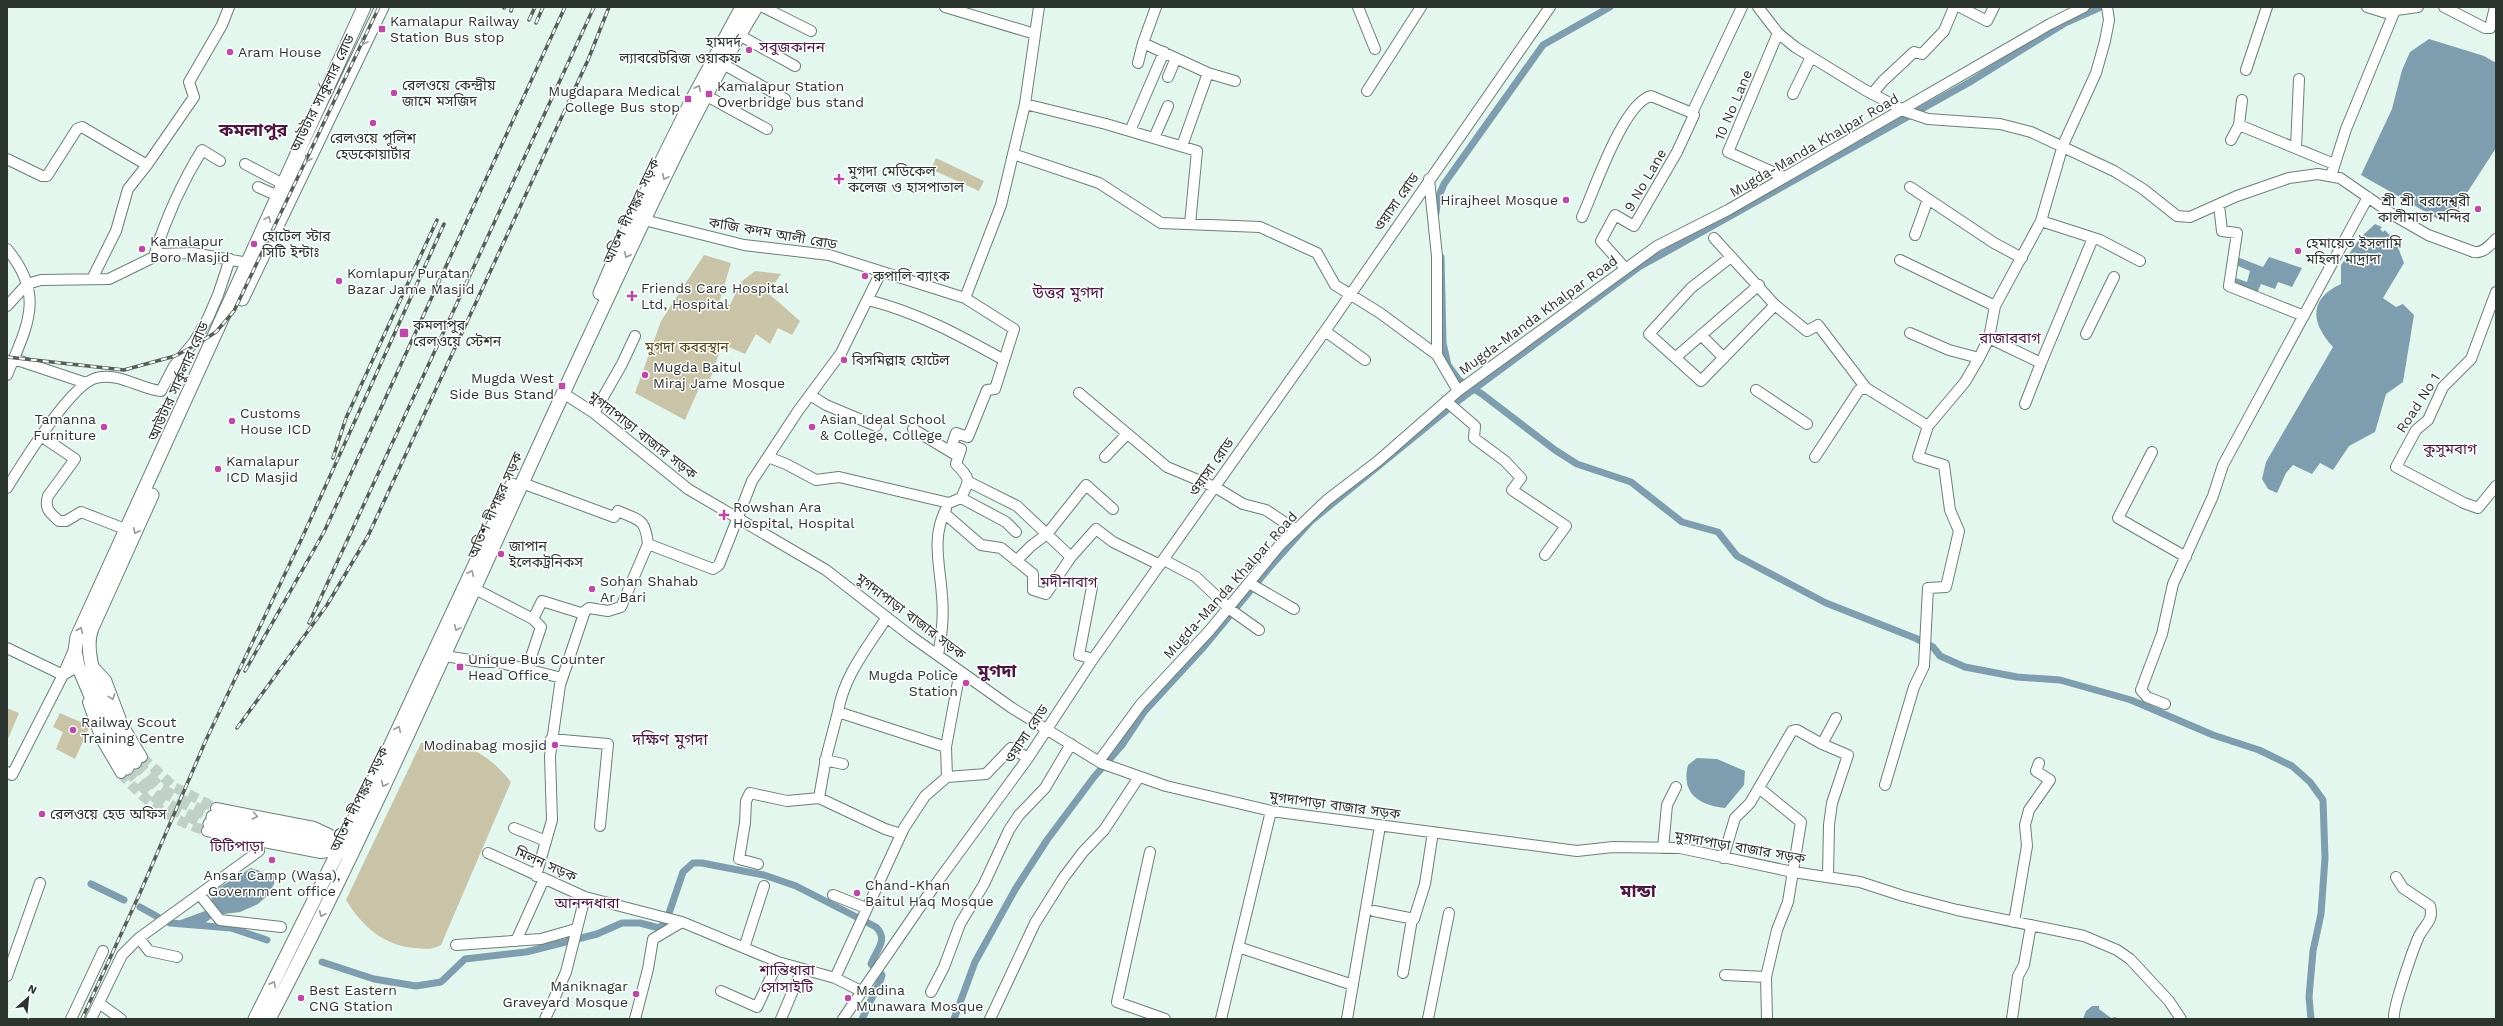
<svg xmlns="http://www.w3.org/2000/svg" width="2503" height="1026" viewBox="0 0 2503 1026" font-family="'Work Sans','Noto Sans Bengali',sans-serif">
<rect width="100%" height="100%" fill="#e4f7ee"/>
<path fill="#c9c3a7" d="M936,158L984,181L979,191L931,169Z
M704,255L731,263L720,300L730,305L741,282L755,271L781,274L768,293L800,321L792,335L778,328L770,344L756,334L745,354L722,344L710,380L703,379L685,420L635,393L661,321Z
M7,708L19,713L7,741Z
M60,713L90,726L75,759L56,749L63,732L53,727Z
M421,743C463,741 484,749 511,782L441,945C432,950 424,949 414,948C383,945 362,926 346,900Z"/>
<path fill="#7e9daf" d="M2429,39L2484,56L2496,63V148L2461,202L2455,219H2438L2361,175L2392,109L2402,70L2410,52Z
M2375,224L2382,227L2380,229L2383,232L2385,230L2396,242L2404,263L2383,298L2396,307L2403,304L2414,315L2403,382L2386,394L2375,432L2349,446L2333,470L2320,463L2312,474L2293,465L2286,473L2277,493L2268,489L2262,479L2266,462L2333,347C2311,323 2308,299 2341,284V265L2361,237Z
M2237,257L2263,267L2269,257L2302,268L2292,287L2278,282L2275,289L2261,284L2257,293L2233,284V277L2247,282L2250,271L2236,265Z
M1697,758L1717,759L1745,771L1744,785L1725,808C1698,805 1681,793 1688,765Z
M251,868L275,876L274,884L268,895L258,904L240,912L216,915L202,925L192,927L171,925C184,917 198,915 211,908L212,892Z
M2092,1006H2099V1009L2111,1018L2116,1017V1019H2083L2086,1011Z"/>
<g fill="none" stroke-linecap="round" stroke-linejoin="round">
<path stroke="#7e9daf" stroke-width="7" d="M1436,213L1438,198L1444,184L1543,45L1610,7
M1441,257L1443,343L1448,365L1459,380L1482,394L1555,450L1577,464L1631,482L1682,522L1718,532L1737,556L1826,603L1915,638L1933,647L1940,656L1965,667L2017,677L2060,680L2131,700L2213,735L2259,750L2292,766L2310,782L2323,800L2325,858L2321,914L2313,951L2309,997L2311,1019
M91,884L124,900
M140,907L158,917
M170,923L231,928L267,940
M322,962L374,979L416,986L441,982L465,959L526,952L597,934L622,923H640L659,928L666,922L683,872L693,863H702L764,875L796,886L876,927C889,940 876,950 871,964L882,975L881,979L862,1019
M954,1019L975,962L1016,888L1047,840L1094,777L1122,745L1144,712L1202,649L1270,567L1311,521L1458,401L1639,267L1970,82L2065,23L2101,7"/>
<path stroke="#bfd0c8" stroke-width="10" stroke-dasharray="10 5" stroke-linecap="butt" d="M142,757L174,787L216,808
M121,773C142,800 174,822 207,831"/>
<path stroke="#bfd0c8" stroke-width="13" stroke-dasharray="13 6" stroke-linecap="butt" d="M135,762L161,790L204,813
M127,768C150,797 175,812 210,824"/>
<g stroke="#6d7e76" stroke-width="12">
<path id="minor" d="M763,7L811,31
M945,7L1035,34
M1358,7L1375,49
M1758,7L1778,33L1795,47L1865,90L1907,112L1928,119L2000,124L2031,132L2114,171L2143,189L2177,216L2190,217L2237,196L2289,178L2318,174L2340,178L2395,216L2428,235L2474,252C2483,254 2490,245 2496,239
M1960,7L1987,21L1994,7
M2367,7L2393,15V10
M2444,7L2485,28H2490L2495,7
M1778,33L1728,152L1784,177
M739,35L795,66
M1143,43L1156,7
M1138,63L1143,43L1208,73L1235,81
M723,64L785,99
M2246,70L2267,7
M1168,77L1176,58
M1367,91L1421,7
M1793,94L1811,57
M1872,94L1883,81L1914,52L1922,54L1944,31L1954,7
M705,95L767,129
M1025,104L1106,124L1197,151L1190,224
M2239,125L2242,100
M1130,131L1164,52
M1154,138L1168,106
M2231,140L2239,125L2334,164
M1182,146L1208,73
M2296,148L2299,79
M1013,154L1099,183L1161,223L1260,227L1317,253L1335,285L1380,313L1437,355L1458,391
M7,159L42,176H47L77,129L82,127L147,165L128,189L116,231L92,279
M245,164L283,184
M147,165L194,97L189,82L222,25L229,7
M2331,176L2346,129L2393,15L2396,10L2418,7
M1429,179L1437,256V355
M258,187L278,196
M1910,187L1994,243L2022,258
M2219,205L2222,231L2237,233L2229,286L2304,316
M1582,217C1594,191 1623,103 1651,96L1692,113L1742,7
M644,220L744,245L829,255L965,298L1014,329L995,389L987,390L968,437L956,433L952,445L961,449L956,464C971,480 970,479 961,498L949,503L839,477L816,480L786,464L768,457
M2041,221L2100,240L2140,261
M1915,235L1928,199
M1714,238L1775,305L1807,331L1818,325L1866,388L1928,426
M7,249C46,296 27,326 7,375
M154,256C166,218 181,184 202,150L220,161
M1731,257L1691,288L1649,334L1701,381L1775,305
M1900,260L1995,306
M1625,268L1601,241L1615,215L1634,226L1677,152L1694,115L1692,113
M2496,292L2471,359L2443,387L2428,420L2416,430L2396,467L2464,503L2478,508L2496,486
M965,298L1001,205L1025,104L1039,7
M868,300C919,313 959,335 1004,360
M7,306L27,284L41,280L109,279L160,254L193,253L248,263
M1325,331L1365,360
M1910,333L1949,350L1979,358
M2086,334L2114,277
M1701,335L1724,358
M1989,338L2041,363L2025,404
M1676,357L1759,285
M14,359L86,383
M2041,363L2093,238
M1756,390L1807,424
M563,393L594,413L688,489L826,570L912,637L1012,708L1101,763L1166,786L1271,811L1577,851L1613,847L1680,848L1793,872L1860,882L1903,896L1957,910L2084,936L2117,950L2130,959L2169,1001L2181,1019
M1079,393L1167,467L1215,487L1243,504L1266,510L1296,530
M810,395L826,405L876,426
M1446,401L1475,426L1474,438L1505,461L1521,478L1512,490L1566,526L1545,555
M594,413L622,364L635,336
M913,429L956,455
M41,436L75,459L48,496C44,509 50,513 59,521H66L81,512L125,529
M2152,452L2118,518L2186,557
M1105,457L1127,434
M1815,457L1859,390L1866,388
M969,482L1017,506L1071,557
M522,483L614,517L618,511C640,521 645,518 648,544
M7,488C22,464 71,384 96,378C119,372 140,389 161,391L174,366L194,342L208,318L218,295L230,259
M961,498L1006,522L1016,532
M944,513L981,545L1001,548L1033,574V590L1046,594L1071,557L1096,529L1113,542L1160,565
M738,517L752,481L798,411L841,353L881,272
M648,544L713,569L719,565L738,517
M1164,560L1196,577L1231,610L1259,630
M1016,561L1031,546L1047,534L1086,485L1113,509
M1249,583L1294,609
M1092,587L1079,655L1093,659
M475,589L533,619
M7,648L63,675L75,647
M938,655C942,635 944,617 942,596C940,565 931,538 946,509
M445,656L482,662H497L562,678
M92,665L106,680L123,725L142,757
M527,669L541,627L533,619L542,601L584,614
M88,702L101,739L121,773
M2165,704L2147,697L2141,690L2162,634L2173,584L2213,496L2223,465L2368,197
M838,712C844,675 868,647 887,617
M551,739L608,744L600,826
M1822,744L1848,755L1832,803L1829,825L1828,876
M825,760L843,764
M1099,761L1141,704L1210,630L1279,546L1327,500L1378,461L1458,391L1657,246L1728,210L2050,24L2084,7
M7,772L12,775L63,675L78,666L79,672
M947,777L946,747L960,671
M1885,785L1914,687L1924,666L1928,588L1946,587L1959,531L1950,510L1944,465L1918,457L1928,426L1965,382L1979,358L1989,338L1995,306L2041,221L2063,145L2096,73L2105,41L2109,20L2107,7
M1759,788L1801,822L1788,902L1777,930L1766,977L1767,1019
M819,798L826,758L838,712L946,747
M216,808L314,827L329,834
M514,828L546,841
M207,831L321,853L334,851
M1663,848L1667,805L1676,787
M1150,852L1117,1002L1165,1019
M488,853L585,897L682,922L778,962L835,978L861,991
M1723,858L1735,818L1750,803L1792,731L1797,730L1822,744L1836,718
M758,864L739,859L745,823L746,801L750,793L787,801L819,798L885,829L901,834
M536,876L552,820L550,756L560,685L585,611L589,608L608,611L621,607L648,544
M200,895L220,920L281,927
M833,895L866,908
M1374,911L1414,919L1425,884L1433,832
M2014,922L2027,846L2025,825L2029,810L2050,780L2036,771L2039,763
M139,938L149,951L177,957
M516,941L544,879
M456,945L541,939L576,929
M1238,947L1353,985
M744,948L764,886
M1403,973L1412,919
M1725,975L1766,977
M7,976L40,883
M835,978L904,828L925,796L947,777L986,774L1011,748L1028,758
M721,991L757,1007L778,962
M931,992L944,967L960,924L984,884L1009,830L1019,815L1045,788L1071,744
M99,1003L121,1019
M71,1019L103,951
M91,1019L122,955L139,938L259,851
M545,1019L566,972L585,897
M635,1019L648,969L653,939L682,922
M781,1019L802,969
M843,1019L933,888L1028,758L1093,659L1325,331L1550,7
M990,1019L1035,923L1064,877L1083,852L1104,830L1139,777
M1221,1019L1271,811
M1347,1019L1380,826
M1428,1019L1449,913
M2012,1019L2018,976L2024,965L2031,925
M2394,1019C2392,1009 2414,947 2419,936C2425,924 2434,921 2430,906L2403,888L2396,877"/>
</g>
<g stroke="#6d7e76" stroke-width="15">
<path id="major" d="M600,293L625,235L693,98L742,7
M242,299L382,7
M135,762C116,735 79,659 92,628L152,495
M127,768L108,736L78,666L75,651L77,637L364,7
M210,824L303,841L340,851H352L344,842L329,837L213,817
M255,1019L387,753L512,485
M269,1019C387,794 485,559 593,329C644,220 693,110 756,7"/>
</g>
<use href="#minor" stroke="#fff" stroke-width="10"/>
<use href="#major" stroke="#fff" stroke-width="13"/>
<g stroke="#545f5a" stroke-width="3.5">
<path id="rail" d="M504,8L505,7
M511,11L512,7
M529,20L535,7
M536,23L543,7
M7,357L124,370L175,356L194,346L216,332L234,311L379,7
M333,458L346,418L437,220
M309,623L594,7
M245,671L324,532L565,7
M237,728L327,605L368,536L588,60L609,7
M82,1019L140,893L206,740L302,538L444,224"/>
</g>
<use href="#rail" stroke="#fff" stroke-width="2" stroke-dasharray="6" stroke-linecap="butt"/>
</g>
<defs><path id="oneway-chevron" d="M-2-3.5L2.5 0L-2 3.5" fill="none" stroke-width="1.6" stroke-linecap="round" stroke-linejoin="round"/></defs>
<g stroke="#969a98">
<use href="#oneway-chevron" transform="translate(364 42) rotate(117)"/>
<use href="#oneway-chevron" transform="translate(698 88) rotate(-63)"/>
<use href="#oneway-chevron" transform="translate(308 159) rotate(115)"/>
<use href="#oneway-chevron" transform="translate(665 177) rotate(116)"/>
<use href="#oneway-chevron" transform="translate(268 219) rotate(-66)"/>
<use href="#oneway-chevron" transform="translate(627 255) rotate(115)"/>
<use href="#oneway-chevron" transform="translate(136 531) rotate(115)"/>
<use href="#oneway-chevron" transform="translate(471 573) rotate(-65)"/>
<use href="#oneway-chevron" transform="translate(457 628) rotate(114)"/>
<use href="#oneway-chevron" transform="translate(80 630) rotate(-67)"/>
<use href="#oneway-chevron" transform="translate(112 697) rotate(70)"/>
<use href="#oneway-chevron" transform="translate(398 729) rotate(-65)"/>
<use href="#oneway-chevron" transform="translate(384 784) rotate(115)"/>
<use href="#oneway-chevron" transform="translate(255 816) rotate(11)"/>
<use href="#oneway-chevron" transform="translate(322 914) rotate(115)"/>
<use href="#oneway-chevron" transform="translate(273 984) rotate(-63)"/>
</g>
<g fill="#bb4aa6" stroke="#fff" stroke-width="1.5">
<rect x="378" y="25" width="8" height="8" rx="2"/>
<circle cx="749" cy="50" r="4"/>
<circle cx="230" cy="52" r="4"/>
<circle cx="394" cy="93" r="4"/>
<rect x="705" y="90" width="8" height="8" rx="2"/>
<rect x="684" y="95" width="8" height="8" rx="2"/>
<circle cx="373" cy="123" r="4"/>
<path d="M837 173h4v4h4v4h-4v4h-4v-4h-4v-4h4z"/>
<circle cx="1566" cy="200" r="4"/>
<circle cx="2478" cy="209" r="4"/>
<circle cx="254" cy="244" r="4"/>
<circle cx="142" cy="249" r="4"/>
<circle cx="2298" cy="251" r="4"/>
<circle cx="865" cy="276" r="4"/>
<circle cx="339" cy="281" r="4"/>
<path d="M630 290h4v4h4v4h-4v4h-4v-4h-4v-4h4z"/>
<rect x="399" y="328" width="10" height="10" rx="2"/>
<circle cx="844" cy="360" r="4"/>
<circle cx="645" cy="375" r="4"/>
<rect x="558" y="382" width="8" height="8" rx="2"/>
<circle cx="232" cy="421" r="4"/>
<circle cx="104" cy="427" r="4"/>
<circle cx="812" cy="427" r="4"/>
<circle cx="218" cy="469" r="4"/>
<path d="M722 509h4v4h4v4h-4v4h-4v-4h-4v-4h4z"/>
<circle cx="501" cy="554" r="4"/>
<circle cx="592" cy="589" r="4"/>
<rect x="456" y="663" width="8" height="8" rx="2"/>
<circle cx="966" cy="683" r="4"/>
<circle cx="73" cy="730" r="4"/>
<circle cx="555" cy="745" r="4"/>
<circle cx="42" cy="814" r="4"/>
<circle cx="272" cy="860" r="4"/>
<circle cx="857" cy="893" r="4"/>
<circle cx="636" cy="994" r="4"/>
<circle cx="301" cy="998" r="4"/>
<circle cx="848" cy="998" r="4"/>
</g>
<g text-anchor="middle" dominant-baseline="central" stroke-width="3" stroke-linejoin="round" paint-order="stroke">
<g font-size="14" fill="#2c3430" stroke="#fff" text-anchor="start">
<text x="390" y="21">Kamalapur Railway<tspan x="390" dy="16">Station Bus stop</tspan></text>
<text x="741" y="42" text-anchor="end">হামদর্দ<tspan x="741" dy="16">ল্যাবরেটরিজ ওয়াকফ</tspan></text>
<text x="238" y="52">Aram House</text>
<text x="402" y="85">রেলওয়ে কেন্দ্রীয়<tspan x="402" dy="16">জামে মসজিদ</tspan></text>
<text x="717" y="86">Kamalapur Station<tspan x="717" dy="16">Overbridge bus stand</tspan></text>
<text x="680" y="91" text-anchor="end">Mugdapara Medical<tspan x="680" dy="16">College Bus stop</tspan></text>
<text x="373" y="138" text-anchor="middle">রেলওয়ে পুলিশ<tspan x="373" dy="16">হেডকোয়ার্টার</tspan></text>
<text x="848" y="171">মুগদা মেডিকেল<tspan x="848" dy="16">কলেজ ও হাসপাতাল</tspan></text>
<text x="1558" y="200" text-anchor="end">Hirajheel Mosque</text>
<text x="2470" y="201" text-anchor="end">শ্রী শ্রী বরদেশ্বরী<tspan x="2470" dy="16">কালীমাতা মন্দির</tspan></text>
<text x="262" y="236">হোটেল স্টার<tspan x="262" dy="16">সিটি ইন্টাঃ</tspan></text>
<text x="150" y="241">Kamalapur<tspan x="150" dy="16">Boro Masjid</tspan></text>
<text x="2306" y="243">হেমায়েত ইসলামি<tspan x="2306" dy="16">মহিলা মাদ্রাদা</tspan></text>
<text x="347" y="273">Komlapur Puratan<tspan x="347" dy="16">Bazar Jame Masjid</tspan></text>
<text x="873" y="276">রুপালি ব্যাংক</text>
<text x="641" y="288">Friends Care Hospital<tspan x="641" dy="16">Ltd, Hospital</tspan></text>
<text x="413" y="325">কমলাপুর<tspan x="413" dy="16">রেলওয়ে স্টেশন</tspan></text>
<text x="852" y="360">বিসমিল্লাহ হোটেল</text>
<text x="653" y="367">Mugda Baitul<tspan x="653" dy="16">Miraj Jame Mosque</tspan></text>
<text x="554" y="378" text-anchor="end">Mugda West<tspan x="554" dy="16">Side Bus Stand</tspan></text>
<text x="240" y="413">Customs<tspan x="240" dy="16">House ICD</tspan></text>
<text x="96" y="419" text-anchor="end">Tamanna<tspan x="96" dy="16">Furniture</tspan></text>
<text x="820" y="419">Asian Ideal School<tspan x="820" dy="16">&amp; College, College</tspan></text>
<text x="226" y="461">Kamalapur<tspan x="226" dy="16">ICD Masjid</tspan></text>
<text x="733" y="507">Rowshan Ara<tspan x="733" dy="16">Hospital, Hospital</tspan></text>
<text x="509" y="546">জাপান<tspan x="509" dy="16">ইলেকট্রনিকস</tspan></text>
<text x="600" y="581">Sohan Shahab<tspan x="600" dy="16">Ar Bari</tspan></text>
<text x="468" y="659">Unique Bus Counter<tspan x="468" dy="16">Head Office</tspan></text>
<text x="958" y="675" text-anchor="end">Mugda Police<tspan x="958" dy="16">Station</tspan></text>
<text x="81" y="722">Railway Scout<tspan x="81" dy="16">Training Centre</tspan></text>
<text x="547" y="745" text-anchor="end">Modinabag mosjid</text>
<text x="50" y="814">রেলওয়ে হেড অফিস</text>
<text x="272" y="875" text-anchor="middle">Ansar Camp (Wasa),<tspan x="272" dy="16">Government office</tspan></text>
<text x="865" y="885">Chand-Khan<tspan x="865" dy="16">Baitul Haq Mosque</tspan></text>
<text x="628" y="986" text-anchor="end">Maniknagar<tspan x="628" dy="16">Graveyard Mosque</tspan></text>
<text x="309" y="990">Best Eastern<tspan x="309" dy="16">CNG Station</tspan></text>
<text x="856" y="990">Madina<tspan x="856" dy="16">Munawara Mosque</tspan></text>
</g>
<g font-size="14" fill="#2c3430" stroke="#fff">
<text transform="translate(322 93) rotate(-64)">আউটার সার্কুলার রোড</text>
<text transform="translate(1733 105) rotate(-67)">10 No Lane</text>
<text transform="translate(1814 145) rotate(-30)">Mugda-Manda Khalpar Road</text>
<text transform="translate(1645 180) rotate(-60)">9 No Lane</text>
<text transform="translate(1396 202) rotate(-55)">ওয়াসা রোড</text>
<text transform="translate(631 211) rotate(-65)">অতিশ দীপঙ্কর সড়ক</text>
<text transform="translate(773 233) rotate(10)">কাজি কদম আলী রোড</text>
<text transform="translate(1538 315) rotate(-36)">Mugda-Manda Khalpar Road</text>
<text transform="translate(178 381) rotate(-66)">আউটার সার্কুলার রোড</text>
<text transform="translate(2418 403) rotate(-57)">Road No 1</text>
<text transform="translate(643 435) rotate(38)">মুগদাপাড়া বাজার সড়ক</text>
<text transform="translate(1211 467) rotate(-55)">ওয়াসা রোড</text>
<text transform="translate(495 505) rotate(-66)">অতিশ দীপঙ্কর সড়ক</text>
<text transform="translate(1230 585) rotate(-48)">Mugda-Manda Khalpar Road</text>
<text transform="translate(911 616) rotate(37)">মুগদাপাড়া বাজার সড়ক</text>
<text transform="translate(1026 734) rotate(-56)">ওয়াসা রোড</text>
<text transform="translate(359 799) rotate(-64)">অতিশ দীপঙ্কর সড়ক</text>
<text transform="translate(1335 805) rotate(8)">মুগদাপাড়া বাজার সড়ক</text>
<text transform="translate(1740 847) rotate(10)">মুগদাপাড়া বাজার সড়ক</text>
<text transform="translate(546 864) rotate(24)">মিলন সড়ক</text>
</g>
<g font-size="14" fill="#52470f" stroke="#fff">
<text x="687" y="347">মুগদা কবরস্থান</text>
</g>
<g font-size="15" fill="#4b1642" stroke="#fff">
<text x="792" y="47">সবুজকানন</text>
<text x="2010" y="338">রাজারবাগ</text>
<text x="2450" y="449">কুসুমবাগ</text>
<text x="1069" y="582">মদীনাবাগ</text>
<text x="237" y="846">টিটিপাড়া</text>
<text x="587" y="903">আনন্দধারা</text>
<text x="787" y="970">শান্তিধারা<tspan x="787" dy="17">সোসাইটি</tspan></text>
</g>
<g font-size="16" fill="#4b1642" stroke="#fff">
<text x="1068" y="292">উত্তর মুগদা</text>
<text x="670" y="739">দক্ষিণ মুগদা</text>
</g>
<g font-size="18" font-weight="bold" fill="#4b1642" stroke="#fff">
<text x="253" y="129">কমলাপুর</text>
<text x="997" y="670">মুগদা</text>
<text x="1638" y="890">মান্ডা</text>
</g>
</g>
<rect width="2503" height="1026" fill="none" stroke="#2c3430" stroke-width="16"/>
<g transform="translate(28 998) rotate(27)" stroke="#ffffff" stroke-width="3" paint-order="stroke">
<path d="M0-3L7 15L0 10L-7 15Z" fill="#2c3430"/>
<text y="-6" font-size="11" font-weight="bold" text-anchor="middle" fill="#2c3430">N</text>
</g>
</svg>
